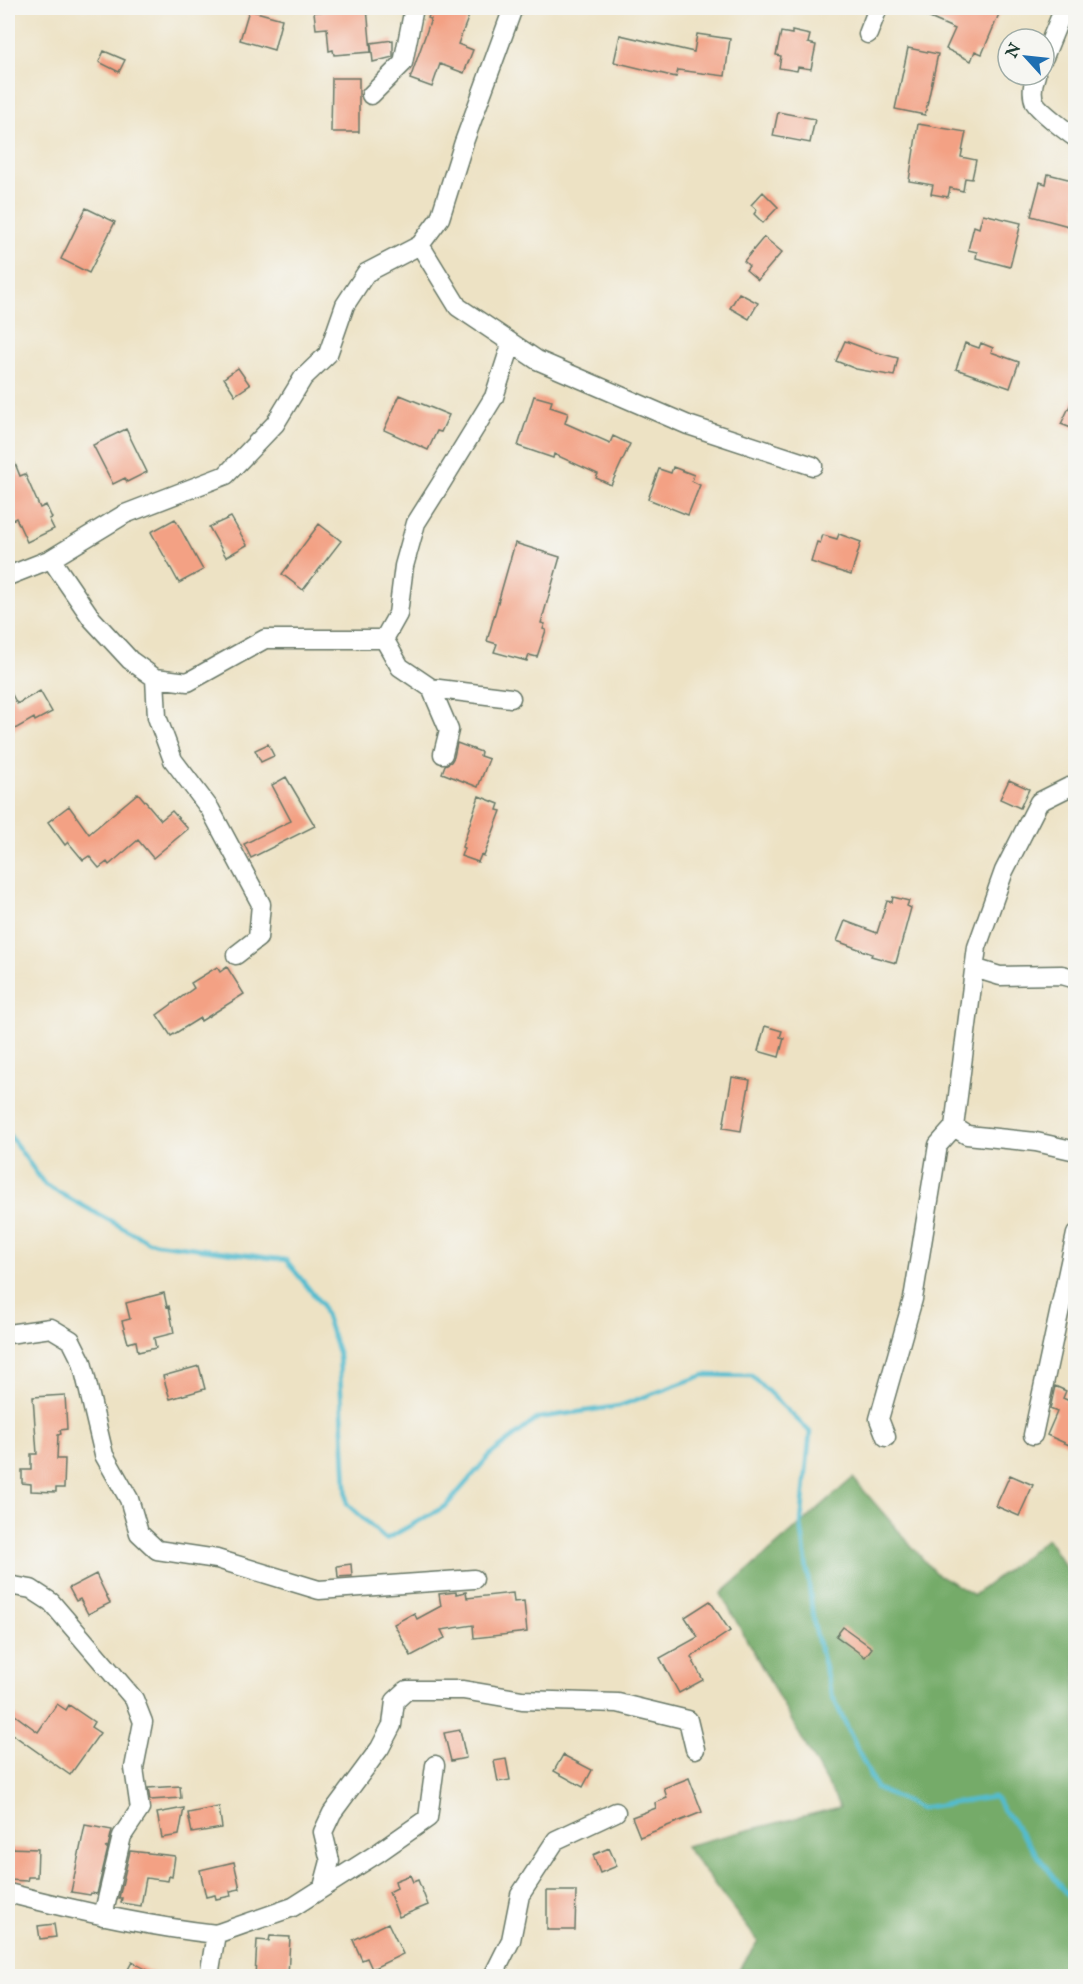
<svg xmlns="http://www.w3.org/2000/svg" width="1083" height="1984" viewBox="0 0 1083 1984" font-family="'IM FELL English',serif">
<rect width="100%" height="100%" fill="#f6f6f2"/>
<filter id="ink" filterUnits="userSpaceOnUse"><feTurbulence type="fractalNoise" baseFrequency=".0167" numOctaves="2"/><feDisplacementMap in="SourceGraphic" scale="12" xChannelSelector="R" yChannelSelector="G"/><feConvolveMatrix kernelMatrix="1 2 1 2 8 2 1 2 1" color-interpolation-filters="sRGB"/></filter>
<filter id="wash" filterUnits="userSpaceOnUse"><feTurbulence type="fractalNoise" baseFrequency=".008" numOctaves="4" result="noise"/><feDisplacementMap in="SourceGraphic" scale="24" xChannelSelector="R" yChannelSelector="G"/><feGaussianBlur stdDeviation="1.35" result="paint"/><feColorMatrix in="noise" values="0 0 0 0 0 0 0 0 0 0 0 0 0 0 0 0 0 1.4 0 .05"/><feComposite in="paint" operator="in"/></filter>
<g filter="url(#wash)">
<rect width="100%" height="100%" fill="#ede2c4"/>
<path fill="#74ab69" stroke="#4a744e" stroke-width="1.5" d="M853,1478L934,1572L974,1595L1047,1539L1075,1581L1076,1769L1072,1779L1076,1782L1075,1976H735L758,1941L685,1846L840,1807L721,1594Z"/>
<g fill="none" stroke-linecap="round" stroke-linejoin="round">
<path stroke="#52bccf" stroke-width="4.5" d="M8,1133L45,1185L149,1242L286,1260L322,1305L339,1355L347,1504L386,1539L446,1506L490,1455L538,1418L619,1406L704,1375L752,1376L810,1432L801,1523L814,1624L831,1693L876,1788L920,1808L994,1797L1076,1907"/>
</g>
<g id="blocks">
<path fill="#f3a184" d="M367,8L371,52L334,55L333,50L329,51L327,28L316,29L314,12Z
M432,8H472L458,44L473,50L464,73L440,64L432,87L410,79L431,19L428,18Z
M907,8H984L999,14L982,54L975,51L971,61L946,49L955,29Z
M249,10L282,19L274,50L240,40Z
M792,31L810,35L808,43L816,45L811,69L798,67L797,71L779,68L781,56L776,55L781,32L792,34Z
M697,34L730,39L725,76L678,70L676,77L614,62L620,35L694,52Z
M393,40V57L373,62L371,43Z
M908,48L938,54L925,115L895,109Z
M104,51L125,60L119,72L99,62Z
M332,78H359V132H331Z
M778,112L815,119L810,143L773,136Z
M918,124L966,132L961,157L976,160L972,179L965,178L963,191L950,188L948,197L931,194L933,185L909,181Z
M1048,174L1076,181V228L1031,216L1040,182L1046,184Z
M763,192L778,207L763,223L754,214L757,210L751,205Z
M86,208L115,222L89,273L61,259Z
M983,214L1021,223L1010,267L976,258L977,252L968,250L974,226L979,228Z
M764,237L782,252L758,280L746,270L749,266L744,261Z
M739,293L758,303L749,319L730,308Z
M845,341L875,352L898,358L894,376L856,369L836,361Z
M965,343L979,348L981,343L993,348L991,352L1019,362L1010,388L956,369Z
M238,368L250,385L235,395L224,378Z
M1076,393V430L1061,424Z
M400,395L449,415L441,432L437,431L428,450L384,430Z
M534,396L552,401L550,407L568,413L565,423L610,443L613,436L630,444L611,485L596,478L598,474L554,454L553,458L518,446Z
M126,429L147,472L127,482L125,478L113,484L93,445Z
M8,446L20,476L25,474L40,508L46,505L52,518L49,519L54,529L27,542L16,518L8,522Z
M673,467L694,475L692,481L700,485L688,515L648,499L659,469L671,473Z
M231,517L247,545L226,557L209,527Z
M175,519L203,570L179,583L151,532Z
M319,524L341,541L303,590L282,574Z
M839,534L861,542L851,575L811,562L817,542L820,543L823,535L837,539Z
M515,543L560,557L541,623L545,624L543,629L546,630L537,657L529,655L527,661L494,652L497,644L487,641Z
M8,687L17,704L40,691L52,712L35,721L34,718L8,733Z
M457,743L481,752L480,756L489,759L478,787L442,773L445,765L451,762L454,757Z
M268,744L274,756L261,762L255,750Z
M286,777L315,826L251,858L244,844L291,821L272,785Z
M1009,780L1029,789L1020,808L1000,799Z
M138,793L161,820L172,811L188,829L153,858L138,840L109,865L107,862L99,868L89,856L83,860L68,842L65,845L48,822L69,806L89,834Z
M479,796L499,804L497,810L501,811L484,856L481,855L478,862L461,856L464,848L462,847Z
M893,897L909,901L907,906L911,908L896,963L871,956L872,954L837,941L845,921L877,933L887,901L892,902Z
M217,967L220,972L227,967L244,994L201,1021L200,1018L171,1036L157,1015L194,988L191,983Z
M765,1026L782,1031L780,1037L784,1038L779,1057L758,1051Z
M732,1077L750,1080L741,1131L723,1128Z
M164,1293L167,1307L169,1306L174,1333L154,1338L156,1348L138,1352L136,1341L128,1343L122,1321L130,1319L126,1303Z
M199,1366L205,1389L170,1399L163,1376Z
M1055,1386L1066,1391L1063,1398L1076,1404V1448L1047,1435L1057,1412L1050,1409Z
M65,1395L67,1429L60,1430L61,1434L58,1435L57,1459H65L64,1488H56V1492L31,1491V1484L22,1483V1470H31V1454H37L33,1397Z
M1010,1475L1033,1485L1019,1516L996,1506Z
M351,1564L352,1576L338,1577L337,1566Z
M96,1574L110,1603L88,1614L80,1599L76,1601L69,1588Z
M456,1592V1594L466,1592L467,1598L513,1593L514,1602L524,1601L527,1632L474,1638L473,1625L441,1630L445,1638L411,1656L394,1624L414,1613L417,1619L441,1606L439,1594Z
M710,1601L730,1631L691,1657L703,1680L679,1693L660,1658L698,1637L685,1617Z
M843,1627L872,1648L865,1657L836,1636Z
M57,1704L66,1710L69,1705L94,1722L91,1727L100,1733L70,1775L8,1731V1710L38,1732Z
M460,1730L466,1758L451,1761L444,1733Z
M563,1755L592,1770L583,1787L554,1771Z
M506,1759L510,1780L498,1782L494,1761Z
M689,1778L702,1812L640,1837L632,1817L656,1808L655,1803L667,1798L664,1788Z
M180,1786L181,1798L150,1800L148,1788Z
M219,1807L222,1828L192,1833L188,1813Z
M184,1808L179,1835L162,1838L157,1813Z
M85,1825L112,1830L108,1847L105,1848H108L97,1894L91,1893L90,1895L71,1892Z
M8,1848L38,1849L37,1877H28L27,1881L8,1880Z
M609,1848L617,1866L600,1873L593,1855Z
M130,1851L175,1856L172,1877L169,1876L168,1881L146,1878L141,1906L121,1903L122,1898H119Z
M234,1862L240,1889L230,1891L231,1896L216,1899L215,1895L206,1897L200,1870Z
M410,1875L413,1882L418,1880L428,1905L399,1917L389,1892L397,1888L395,1881Z
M547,1891H576L575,1930H547Z
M388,1923L403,1954L372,1969L367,1958L362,1960L353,1940Z
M54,1924L56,1937L40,1939L38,1926Z
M270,1936L290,1937L288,1977H255L257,1940L269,1941Z
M132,1962L160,1977H124Z"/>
</g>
</g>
<g filter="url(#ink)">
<use href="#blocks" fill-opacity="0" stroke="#677766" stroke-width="1.5"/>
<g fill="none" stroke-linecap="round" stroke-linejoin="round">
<g stroke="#677766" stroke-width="21">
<path id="minor" d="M868,34L878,8
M1044,57L1064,8
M1036,75C1033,83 1031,94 1035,103C1040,111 1067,132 1076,138
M371,95L403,63L414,8
M420,245L458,307L537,360L688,425L813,466
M51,559L92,619L130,660L155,678L188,682L265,639H384
M8,576L51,559L125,514L226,475L275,424L303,378L328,354L345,305L366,273L420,245L440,218L464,142L513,8
M155,678L157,717L173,760L210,809L261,904L258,938L236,955
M431,688L449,730L443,754
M511,698L431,688L400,667L384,639L398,614L404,566L416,523L440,485L494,397L511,345
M1076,787H1069L1039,802L1004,871L977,947L954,1127L967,1135L1036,1142L1076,1151
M974,968L1000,976L1062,975L1076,979
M8,1334L51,1328L71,1340L82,1362L104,1455L129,1499L139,1533L157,1550L217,1559L319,1590L474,1579
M1033,1435L1076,1234
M886,1437L879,1419L913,1299L938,1145L954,1127
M8,1585L31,1589L51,1602L134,1699L143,1722L134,1768L140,1809L122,1836L103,1916
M323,1887L330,1861L323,1832L332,1813L380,1748L392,1725L395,1701L407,1690H463L522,1700L618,1703L688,1720L695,1749
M8,1893C77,1911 145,1926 216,1934
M209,1976L216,1934L293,1907L378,1853L428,1818L435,1765
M493,1976L511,1940L520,1895L556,1840L616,1812"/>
</g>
<use href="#minor" stroke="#fff" stroke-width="18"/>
</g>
</g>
<rect width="1083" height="1984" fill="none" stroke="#f6f6f2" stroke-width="30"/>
<g transform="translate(1026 57) rotate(297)"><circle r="28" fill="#f6f6f2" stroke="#a0aca6" stroke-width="1.5"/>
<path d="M0-4.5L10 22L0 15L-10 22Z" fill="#1f6fb2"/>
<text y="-9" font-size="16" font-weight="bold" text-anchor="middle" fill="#1f3d34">N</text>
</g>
</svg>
